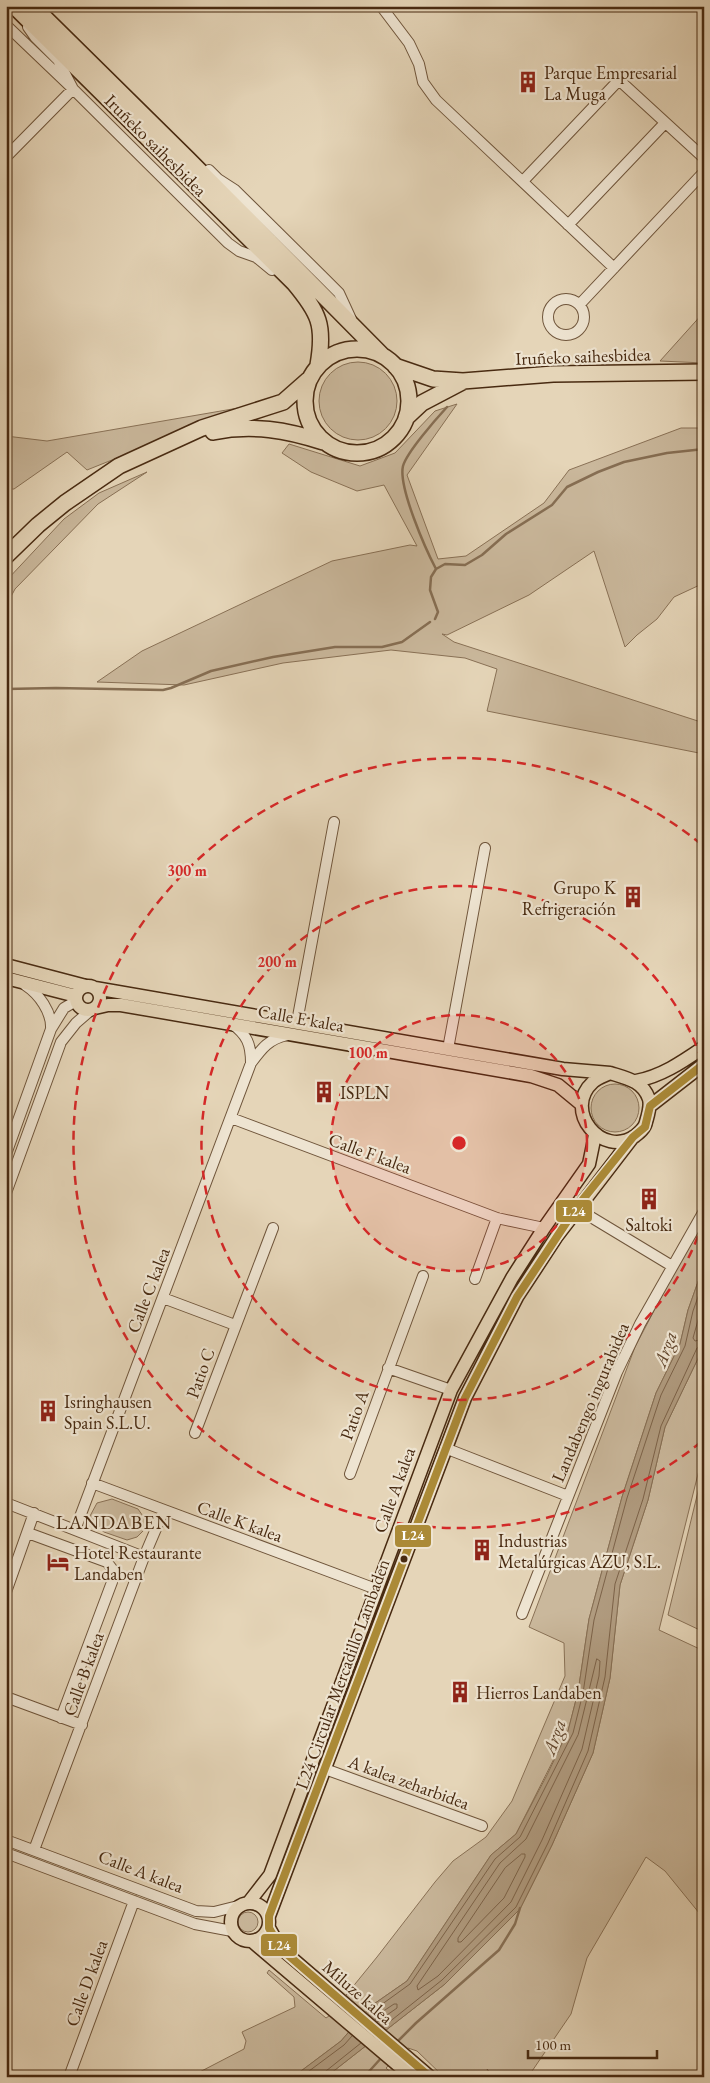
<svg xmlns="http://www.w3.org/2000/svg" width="710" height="2083" viewBox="0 0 710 2083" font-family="'EB Garamond',serif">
<rect width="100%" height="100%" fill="#e5d5b8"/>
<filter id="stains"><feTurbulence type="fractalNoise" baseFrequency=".004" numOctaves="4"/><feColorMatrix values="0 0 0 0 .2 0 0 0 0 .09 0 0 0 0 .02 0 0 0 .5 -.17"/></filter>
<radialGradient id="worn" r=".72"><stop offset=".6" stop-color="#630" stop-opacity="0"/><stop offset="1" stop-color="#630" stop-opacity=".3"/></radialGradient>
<path fill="#cab89c" stroke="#897156" d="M704,312V363L660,361Z
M319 401a39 39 0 1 1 78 0a39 39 0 1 1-78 0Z
M457,404L407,475L438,559L466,556L544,503L569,470L681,428H704V583L674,597L657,619L637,635L625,647L594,551L529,595L447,635L442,634L454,642L704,723V754L487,711L497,669L465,658L391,650L283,663L184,685L97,682L142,651L332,561L410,545L417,546L384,485L357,491L311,472L282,453L289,444L360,466L395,453L435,411Z
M244,407L87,470L67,452L14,489H6V436L47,441Z
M147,472L98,504L15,589L6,606V581L64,519L99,493Z
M591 1108a24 24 0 1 1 48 0a24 24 0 1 1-48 0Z
M704,1219V1265L688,1310L680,1344L656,1393L622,1497L589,1619L578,1692L568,1731L516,1834L491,1855L407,1981L371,2006L341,2041L293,2077H190L244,2049L246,2041L242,2032L295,2007L294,1997L267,1973L269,1970L326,2018L329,2016L377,1957L435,1882L453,1861L486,1837L512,1801L565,1676L564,1643L529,1627L635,1347L698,1227Z
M704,1346V1450L659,1630L704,1651V1919L665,1871L646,1857L587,1958L571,2014L528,2077H494L487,2069L491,2077H444L417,2051L408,2048L386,2068L396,2077H326L445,1984L520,1909L552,1845L593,1753L610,1678L620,1585L648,1500L665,1427Z
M704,1467V1632L668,1615Z
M112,1499L138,1509L145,1519L144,1530L137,1537L127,1540L104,1532L93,1524L90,1516L97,1503Z
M238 1922a10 10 0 1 1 20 0a10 10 0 1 1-20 0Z"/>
<path fill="#b09b7f" stroke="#866e53" d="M704,1265V1346L665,1427L648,1500L620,1585L610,1678L593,1753L552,1845L520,1909L445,1984L326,2077H293L341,2041L371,2006L407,1981L491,1855L516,1834L547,1775L568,1731L578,1692L589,1619L622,1497L656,1393L680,1344L688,1310Z"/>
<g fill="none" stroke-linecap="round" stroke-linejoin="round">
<path stroke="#7c6248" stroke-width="1" d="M704,1299L693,1338L695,1341L704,1339
M597,1659L600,1661L599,1676L582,1749L542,1840L511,1902L438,1976L418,1990L417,1986L500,1863L526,1839L578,1735Z
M522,1854H525V1857L504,1898L461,1942H458V1938L505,1868Z
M370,2015L374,2010L410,1984L495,1859L520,1837L573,1733L583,1693L594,1620L627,1498L661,1395L685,1346L693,1311L704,1280
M375,2020L379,2014L394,2004H397V2008L377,2022
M383,2027L442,1980L516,1907L548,1843L588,1751L605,1677L615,1584L643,1499L661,1426L697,1348L704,1345
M301,2077L344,2045L352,2036
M324,2077L326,2071L361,2043"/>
<path stroke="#866e53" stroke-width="2.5" d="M436,569C426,550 398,487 403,466C407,452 436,419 447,407
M435,619L438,612L430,590L431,577L436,569L445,564L465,565L482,555L506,534L552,505L567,487L598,472L624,462L667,453L704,449
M6,689L56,688L163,690L171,688L211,671L273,657L335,647H382L402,642L430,622
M396,2043L416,2023L499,1950L515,1924L520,1908
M364,2077L383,2056"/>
<g stroke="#6f553b" stroke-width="12">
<path id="minor" d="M381,6L409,43L419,64L423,82L436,100L614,268
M6,25L73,89L6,157
M28,27L35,37L58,60L73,89L228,243L239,251L256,257L272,270
M209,170L218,179L235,190L321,275L339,293L351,319
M523,181L619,80L704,158
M568,225L665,123
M548 317a18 18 0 1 1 36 0a18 18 0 1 1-36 0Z
M580,304L704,172
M25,985C39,994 52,1012 51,1029
M297,1022L334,822
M232,1024C247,1035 251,1044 251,1063
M448,1049L485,848
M231,1118L497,1218L544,1228
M6,1154L51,1029L64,1008L76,1001
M6,1193L61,1042L76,1023L91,1010
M576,1208L672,1266
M475,1279L497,1218
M163,1298L235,1325
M388,1368L451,1390
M195,1433L273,1228
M445,1448L568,1496
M350,1474L423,1276
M92,1483L376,1589
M6,1503L144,1557
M75,1530L251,1063C262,1048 269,1039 287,1035
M28,1533L107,1562L113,1570L112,1582L61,1718
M6,1592L34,1513
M522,1614L617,1372L640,1324L704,1211
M6,1697L82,1725
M325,1769L482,1826
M6,1840L196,1911L214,1912L238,1906
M34,1850L144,1557L164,1510
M6,1853L195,1924L232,1931
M69,2077L134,1901"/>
</g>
<g stroke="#482a11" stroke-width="15">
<path id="major" d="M6,965L86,986
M6,978L76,996
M76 998a12 12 0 1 1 24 0a12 12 0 1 1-24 0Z
M95,988L563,1069L610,1073
M95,1008L108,1005H121L531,1076L558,1085L581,1104
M610,1073C626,1078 643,1081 649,1099C651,1106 648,1115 646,1122C645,1128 640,1132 635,1136C602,1159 562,1110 593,1082C597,1078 604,1076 610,1073Z
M636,1081C662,1076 682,1062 704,1047
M650,1106L704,1064
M249,1902L270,1875L451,1390L512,1278L544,1228L589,1164L595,1135
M231 1922a19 19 0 1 1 38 0a19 19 0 1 1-38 0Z
M269,1916L465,1398L517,1297L557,1236L633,1137
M269,1928L281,1949L430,2077
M253,1942L412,2077"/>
</g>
<g stroke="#482a11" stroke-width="18">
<path id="highway" d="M14,6L294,283C319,313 325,325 318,365
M33,6L188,159L382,355
M305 401a52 52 0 1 1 104 0a52 52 0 1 1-104 0Z
M395,366L433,379L463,381L553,374L704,372
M406,418L422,403L462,382
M213,432C252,424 287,430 323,442
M6,556L38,525L65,503L119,466L202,428L283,402L308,380"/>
</g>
<use href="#minor" stroke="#eee4d1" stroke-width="10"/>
<use href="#major" stroke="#e5d5b8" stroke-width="12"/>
<use href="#highway" stroke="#e5d5b8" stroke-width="15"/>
<g stroke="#eee4d1" stroke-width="11">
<path id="bus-1" d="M430,2077L281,1949L269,1928V1916L465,1398L517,1297L576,1208L633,1137L645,1127L650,1106L704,1064"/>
</g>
<use href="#bus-1" stroke="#ab8a37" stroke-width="8"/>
</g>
<circle cx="459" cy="1143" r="128" fill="#d62828" fill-opacity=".12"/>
<g fill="none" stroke="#d62828" stroke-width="2.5" stroke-dasharray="9 6">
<circle cx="459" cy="1143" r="128"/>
<path d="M703 1222A257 257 0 1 1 703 1064"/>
<path d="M701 1442A385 385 0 1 1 701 844"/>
</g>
<defs>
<g id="building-bare" transform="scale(1.725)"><path d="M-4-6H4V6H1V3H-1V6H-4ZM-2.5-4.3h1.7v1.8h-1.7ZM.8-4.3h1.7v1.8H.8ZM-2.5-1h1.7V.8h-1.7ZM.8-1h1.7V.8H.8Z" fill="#8f2418" stroke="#eee4d1" stroke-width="2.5" paint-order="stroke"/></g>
<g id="hotel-bare" transform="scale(1.725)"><path d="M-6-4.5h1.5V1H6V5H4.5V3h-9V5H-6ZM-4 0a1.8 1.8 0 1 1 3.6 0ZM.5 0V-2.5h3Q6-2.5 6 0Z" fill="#8f2418" stroke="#eee4d1" stroke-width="2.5" paint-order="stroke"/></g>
</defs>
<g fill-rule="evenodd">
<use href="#building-bare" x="528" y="82"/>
<use href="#building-bare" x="633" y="897"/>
<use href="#building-bare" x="324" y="1092"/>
<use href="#building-bare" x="649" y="1199"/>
<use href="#building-bare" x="48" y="1411"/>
<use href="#building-bare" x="482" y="1550"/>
<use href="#hotel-bare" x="58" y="1562"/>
<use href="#building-bare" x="460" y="1692"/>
</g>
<circle fill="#482a11" stroke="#eee4d1" stroke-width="2" cx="404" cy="1559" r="4.5"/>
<g text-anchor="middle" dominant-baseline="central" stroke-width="4.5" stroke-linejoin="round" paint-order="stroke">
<g font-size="18" fill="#482a11" stroke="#eee4d1" text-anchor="start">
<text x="544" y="72">Parque Empresarial<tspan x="544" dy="21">La Muga</tspan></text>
<text x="616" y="887" text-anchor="end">Grupo K<tspan x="616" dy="21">Refrigeración</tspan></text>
<text x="340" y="1092">ISPLN</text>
<text x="649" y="1224" text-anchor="middle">Saltoki</text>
<text x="64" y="1401">Isringhausen<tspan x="64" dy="21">Spain S.L.U.</tspan></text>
<text x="498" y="1540">Industrias<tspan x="498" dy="21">Metalúrgicas AZU, S.L.</tspan></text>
<text x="74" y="1552">Hotel Restaurante<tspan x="74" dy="21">Landaben</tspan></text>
<text x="476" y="1692">Hierros Landaben</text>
</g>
<g font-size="18" fill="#482a11" stroke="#eee4d1">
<text transform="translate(156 145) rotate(45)">Iruñeko saihesbidea</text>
<text transform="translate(583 356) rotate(-2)">Iruñeko saihesbidea</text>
<text transform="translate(301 1018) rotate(10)">Calle E kalea</text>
<text transform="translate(370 1153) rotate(20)">Calle F kalea</text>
<text transform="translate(148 1290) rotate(-69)">Calle C kalea</text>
<text transform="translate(200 1373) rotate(-70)">Patio C</text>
<text transform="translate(590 1402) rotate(-67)">Landabengo ingurabidea</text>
<text transform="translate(354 1415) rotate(-70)">Patio A</text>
<text transform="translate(394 1490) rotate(-70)">Calle A kalea</text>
<text transform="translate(240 1521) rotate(20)">Calle K kalea</text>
<text transform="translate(83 1674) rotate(-70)">Calle B kalea</text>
<text transform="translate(342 1674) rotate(-70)">L24 Circular Mercadillo Lambaden</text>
<text transform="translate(409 1782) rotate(20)">A kalea zeharbidea</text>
<text transform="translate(141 1871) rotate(21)">Calle A kalea</text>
<text transform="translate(86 1983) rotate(-70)">Calle D kalea</text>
<text transform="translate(358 1992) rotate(41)">Miluze kalea</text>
</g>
<g font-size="19" font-style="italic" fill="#62462c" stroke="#eee4d1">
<text transform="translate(665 1349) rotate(-70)">Arga</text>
<text transform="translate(554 1737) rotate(-70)">Arga</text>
</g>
<g font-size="20" letter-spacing="1" fill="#482a11" stroke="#eee4d1">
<text x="114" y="1522">LANDABEN</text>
</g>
</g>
<circle cx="459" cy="1143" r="8" fill="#d62828" stroke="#eee4d1" stroke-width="2.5"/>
<g font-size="15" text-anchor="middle" font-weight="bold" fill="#d62828" stroke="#eee4d1" stroke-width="4.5" stroke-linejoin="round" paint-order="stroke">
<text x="187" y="876">300 m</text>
<text x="277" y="967">200 m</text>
<text x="368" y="1058">100 m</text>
</g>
<g stroke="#eee4d1" stroke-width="2">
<rect x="555" y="1199" width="38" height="24" rx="5" fill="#ab8a37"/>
<rect x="394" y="1524" width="38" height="24" rx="5" fill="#ab8a37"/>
<rect x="260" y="1933" width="38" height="24" rx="5" fill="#ab8a37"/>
</g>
<g font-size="14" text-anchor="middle" font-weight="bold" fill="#fff">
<text x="574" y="1216">L24</text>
<text x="413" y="1540">L24</text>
<text x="279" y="1950">L24</text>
</g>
<rect width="710" height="2083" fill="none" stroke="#e5d5b8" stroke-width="25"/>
<rect x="8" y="8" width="695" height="2068" fill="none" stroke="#482a11" stroke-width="2.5"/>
<rect x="12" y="12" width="685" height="2058" fill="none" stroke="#482a11"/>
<path d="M528 2050v8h129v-8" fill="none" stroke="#482a11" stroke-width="2.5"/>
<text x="535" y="2050" font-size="15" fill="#482a11" stroke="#eee4d1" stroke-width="4" paint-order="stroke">100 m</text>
<rect width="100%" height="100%" filter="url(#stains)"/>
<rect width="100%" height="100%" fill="url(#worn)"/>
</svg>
